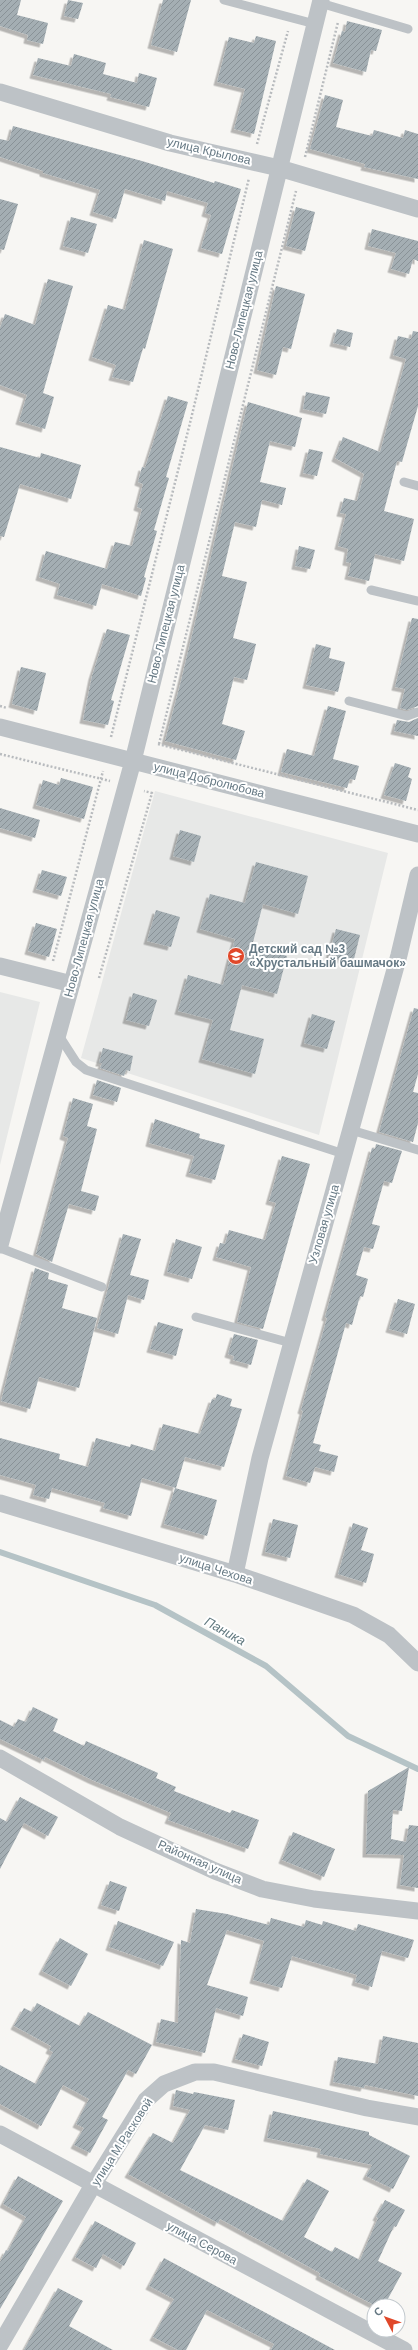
<svg xmlns="http://www.w3.org/2000/svg" width="418" height="2350" viewBox="0 0 418 2350" font-family="Helvetica,sans-serif">
<defs>
<pattern id="building-hatch" width="6" height="6" patternUnits="userSpaceOnUse"><rect width="6" height="6" fill="#a4aeb3"/><path d="M-1 1l2-2M0 6l6-6M5 7l2-2" fill="none" stroke="#899297"/></pattern>
<filter id="shadow"><feDropShadow dx="-3.5" dy="3.5" stdDeviation="0" flood-color="#0004"/></filter>
</defs>
<rect width="100%" height="100%" fill="#f7f6f3"/>
<path fill="#e7e8e7" d="M155,791L388,853L319,1135L81,1058Z
M0,992L40,1002L0,1165Z"/>
<g fill="none" stroke-linecap="round" stroke-linejoin="round">
<path stroke="#b5c3c6" stroke-width="6" d="M0,1552L155,1605L266,1666L348,1736L418,1769"/>
</g>
<path fill="url(#building-hatch)" filter="url(#shadow)" d="M0,0H21L17,15L48,23L43,44L27,40L28,35L0,26Z
M68,0L83,3L78,19L64,16Z
M163,0H191L177,52L151,45Z
M347,21L382,30L376,51L371,50L366,72L333,63L342,31L345,32Z
M256,36L276,41L254,134L234,129L245,89L217,82L229,37L254,43Z
M74,54L106,63L103,74L137,83L139,73L157,78L149,107L110,97L111,94L33,75L38,58L71,66Z
M325,95L343,100L336,127L372,136L374,130L403,138L405,130L418,134V179L364,167L365,164L310,149Z
M13,126L142,161L214,183L215,181L241,189L222,254L201,248L211,215L205,213L208,203L167,191L165,201L125,189L116,219L93,212L100,190L43,173V171L0,157V139L9,141Z
M0,199L18,204L4,250L0,249Z
M296,207L315,212L305,251L286,246Z
M71,217L97,224L88,253L63,246Z
M372,229L418,241V261L413,259L409,274L391,269L396,253L368,246Z
M144,240L173,249L145,349L143,348L133,382L112,377L116,365L92,357L108,305L125,310Z
M48,279L73,286L43,393L54,397L45,429L19,421L27,395L0,385V328L5,314L35,325Z
M276,286L305,294L291,349L283,347L276,375L257,370Z
M337,329L353,333L350,347L333,343Z
M413,331L418,332V406L402,462L397,461L384,511L414,519L404,561L375,554L369,581L348,576L351,563L346,562L348,549L338,546L346,514L340,513L344,498L357,501L364,474L335,458L343,437L380,452L406,359L393,355L398,336L411,339Z
M306,392L330,397L326,414L303,409Z
M168,396L188,402L166,477L169,478L154,530L157,531L144,577L146,578L141,596L102,584L96,606L57,595L60,584L39,577L46,551L107,569L115,542L132,546L142,509L137,507L143,484L138,482L142,467L145,468Z
M248,402L302,418L295,447L270,441L260,482L286,488L282,505L262,500L256,527L235,522L222,576L247,582L233,638L256,644L247,680L234,677L222,724L245,731L236,760L165,741L180,685Z
M0,447L40,458L41,453L81,465L71,499L20,484L4,537L0,536Z
M309,449L323,452L317,476L303,473Z
M299,546L315,550L310,569L295,566Z
M412,618L418,619V706L407,710L400,708L405,689L395,687Z
M107,629L130,635L111,700L114,701L108,725L83,720L92,676Z
M316,644L331,648L329,658L345,662L338,692L306,685Z
M21,667L46,673L37,711L12,704Z
M328,706L346,711L333,759L359,766L355,780L350,779L347,788L281,772L287,749L314,756Z
M418,718V736L394,731L397,720L409,722Z
M395,763L411,768L408,777L412,779L406,801L384,795Z
M61,778L93,787L84,819L36,805L43,780L59,785Z
M0,808L40,820L35,838L0,828Z
M180,830L201,836L194,862L173,856Z
M256,862L308,876L298,914L263,904L252,946L287,956L277,994L242,985L230,1030L264,1039L255,1074L202,1059L213,1020L178,1011L188,975L223,985L235,939L200,929L210,894L245,903Z
M42,870L67,877L61,896L36,889Z
M156,910L180,917L171,947L147,941Z
M36,923L57,929L49,957L28,951Z
M336,929L360,935L353,963L329,956Z
M133,993L157,1000L149,1026L126,1020Z
M414,1008L418,1009V1074L413,1092L418,1093V1123L413,1142L379,1132Z
M312,1014L335,1021L327,1049L304,1043Z
M103,1048L133,1056L130,1071L126,1070L124,1076L100,1068L102,1063H99Z
M97,1080L121,1088L117,1102L93,1095Z
M73,1098L93,1104L87,1126L97,1129L81,1191L99,1196L95,1211L69,1204L52,1262L36,1254L68,1138L63,1136Z
M155,1119L200,1134L199,1138L225,1145L215,1180L189,1173L194,1156L149,1143Z
M376,1144L402,1151L392,1183L384,1181L372,1224L380,1226L373,1249L364,1247L356,1275L368,1279L363,1297L360,1296L352,1325L346,1323L313,1443L321,1445L319,1451L338,1456L334,1472L315,1467L310,1483L286,1476L303,1411L301,1410L327,1318L325,1317L372,1148L375,1149Z
M282,1156L310,1164L263,1329L237,1322L251,1267L216,1257L220,1243L225,1244L229,1230L265,1240L276,1203L269,1201Z
M123,1234L141,1239L130,1275L149,1280L144,1300L128,1295L118,1334L97,1328Z
M176,1239L202,1247L192,1279L167,1272Z
M35,1268L49,1273L48,1279L68,1285L62,1308L97,1318L79,1388L39,1377L30,1409L1,1401Z
M398,1299L415,1304L407,1334L389,1329Z
M158,1322L183,1329L176,1356L150,1349Z
M234,1334L258,1340L251,1365L233,1360L234,1356L228,1354Z
M217,1394L232,1399L230,1406L242,1409L224,1467L185,1457L176,1488L142,1478L131,1516L103,1508L105,1503L52,1488L49,1499L33,1495L36,1485L0,1475V1438L60,1454L59,1459L88,1467L96,1438L130,1447L131,1444L155,1451L163,1424L200,1434L212,1399L215,1400Z
M175,1488L217,1500L207,1536L164,1524Z
M273,1519L298,1525L290,1558L265,1552Z
M353,1523L368,1528L361,1550L374,1554L366,1583L338,1574Z
M33,1707L58,1719L53,1731L84,1746L86,1741L158,1773L156,1778L176,1787L174,1791L230,1813L232,1810L259,1820L248,1849L168,1820L171,1813L92,1780L45,1757L44,1760L0,1739V1720L14,1727L18,1719L26,1722Z
M409,1767L402,1811L393,1810L391,1839L406,1842L409,1825L418,1826V1888L400,1885L404,1855L366,1854L368,1791Z
M20,1797L58,1817L48,1836L24,1823L0,1869V1818L7,1822Z
M293,1832L335,1849L324,1877L282,1860Z
M110,1881L127,1887L119,1911L101,1905Z
M196,1909L227,1914L269,1925L271,1918L304,1927L306,1920L322,1925L323,1921L356,1931L358,1924L414,1940L408,1958L382,1951L372,1987L355,1982L357,1975L292,1956L282,1988L253,1980L264,1941L227,1930L207,1985L248,1997L243,2016L216,2008L205,2053L156,2042L161,2019L178,2023L181,1940L190,1943Z
M118,1921L174,1942L163,1966L109,1947Z
M60,1938L88,1954L71,1986L42,1971Z
M37,2003L80,2026L88,2012L152,2045L136,2074L128,2070L102,2117L108,2120L90,2153L74,2145L84,2128L76,2124L89,2099L63,2085L41,2126L0,2104V2065L36,2084L53,2052L49,2050L51,2046L14,2026L24,2008L32,2012Z
M243,2034L269,2042L262,2066L235,2059Z
M383,2036L418,2043V2096L365,2085L364,2088L333,2082L338,2057L378,2064Z
M176,2090L193,2094L194,2092L235,2100L228,2130L205,2125L180,2170L283,2221L307,2179L329,2191L304,2237L332,2252L335,2247L360,2260L378,2218L376,2217L385,2200L405,2210L396,2227L394,2226L378,2261L402,2273L384,2306H376L351,2293L319,2276L320,2273L220,2219L218,2223L128,2174L153,2133L173,2143L190,2110L173,2106Z
M273,2111L369,2132V2135L410,2156L393,2189L366,2176L372,2165L320,2154L321,2149L267,2138Z
M18,2176L63,2201L0,2309V2262L6,2250L8,2251L26,2217L3,2204Z
M95,2221L136,2243L124,2266L103,2254L96,2268L75,2257Z
M164,2258L279,2320L335,2350H271L274,2344L207,2310L186,2350H178L153,2337L174,2299L149,2286Z
M58,2288L83,2301L69,2326L113,2350H24Z"/>
<g fill="none" stroke-linecap="round" stroke-linejoin="round">
<path stroke="#b8bbbe" stroke-width="2.5" stroke-dasharray="2 2" stroke-linecap="butt" d="M257,144L288,31
M305,157L338,22
M0,706L7,708
M111,737L190,423L249,178
M158,744L418,810
M159,744L296,191
M0,754L110,781
M53,961L103,771
M99,978L152,793L144,791"/>
<path stroke="#bdc2c6" stroke-width="9" d="M224,0L315,24
M320,3L408,29
M404,482L418,486
M371,590L418,601
M349,701L407,716L418,712
M58,1034L76,1062L86,1070L344,1154
M351,1130L418,1150
M0,1248L102,1287
M196,1317L291,1343"/>
<path stroke="#bdc2c6" stroke-width="17" d="M0,92L170,143L279,168L418,209
M0,727L418,834
M0,966L72,984
M0,1245L133,761L321,0
M0,1503L235,1574L353,1615L389,1635L418,1663
M235,1574L260,1458L399,955L418,875
M0,1758L120,1827L215,1871L262,1889L314,1899L418,1911
M0,2134L404,2350
M0,2345L93,2185L146,2100L164,2084L195,2072H214L367,2108L418,2117"/>
</g>
<defs>
<g id="school-disc" transform="scale(0.9)"><circle r="9.5" fill="#e0482a" stroke="#fff"/><path d="M0-5L7-2L0 1L-7-2ZM-4 1L0 2.5L4 1V4Q0 6-4 4Z" fill="#fff"/></g>
</defs>
<g fill-rule="evenodd">
<use href="#school-disc" x="236" y="956"/>
</g>
<g text-anchor="middle" dominant-baseline="central" stroke-width="4" stroke-linejoin="round" paint-order="stroke">
<g font-size="12" fill="#667984" stroke="#fff">
<text transform="translate(209 151) rotate(13)">улица Крылова</text>
<text transform="translate(244 310) rotate(-76)">Ново-Липецкая улица</text>
<text transform="translate(166 624) rotate(-76)">Ново-Липецкая улица</text>
<text transform="translate(209 780) rotate(14)">улица Добролюбова</text>
<text transform="translate(84 938) rotate(-75)">Ново-Липецкая улица</text>
<text transform="translate(324 1224) rotate(-74)">Узловая улица</text>
<text transform="translate(216 1569) rotate(18)">улица Чехова</text>
<text transform="translate(200 1862) rotate(24)">Районная улица</text>
<text transform="translate(122 2142) rotate(-57)">улица М.Расковой</text>
<text transform="translate(202 2243) rotate(28)">улица Серова</text>
</g>
<g font-size="12" font-weight="bold" fill="#667984" stroke="#fff" text-anchor="start">
<text x="249" y="949">Детский сад №3<tspan x="249" dy="14">«Хрустальный башмачок»</tspan></text>
</g>
<g font-size="13" font-style="italic" fill="#627a80" stroke="#fff">
<text transform="translate(225 1631) rotate(29)">Паника</text>
</g>
</g>
<g transform="translate(386 2318) rotate(311)"><circle r="19" fill="#ffffff" stroke="#c2c9ce"/>
<path d="M0-3L7 15L0 10L-7 15Z" fill="#e0482a"/>
<text y="-6" font-size="11" font-weight="bold" text-anchor="middle" fill="#667984">С</text>
</g>
</svg>
